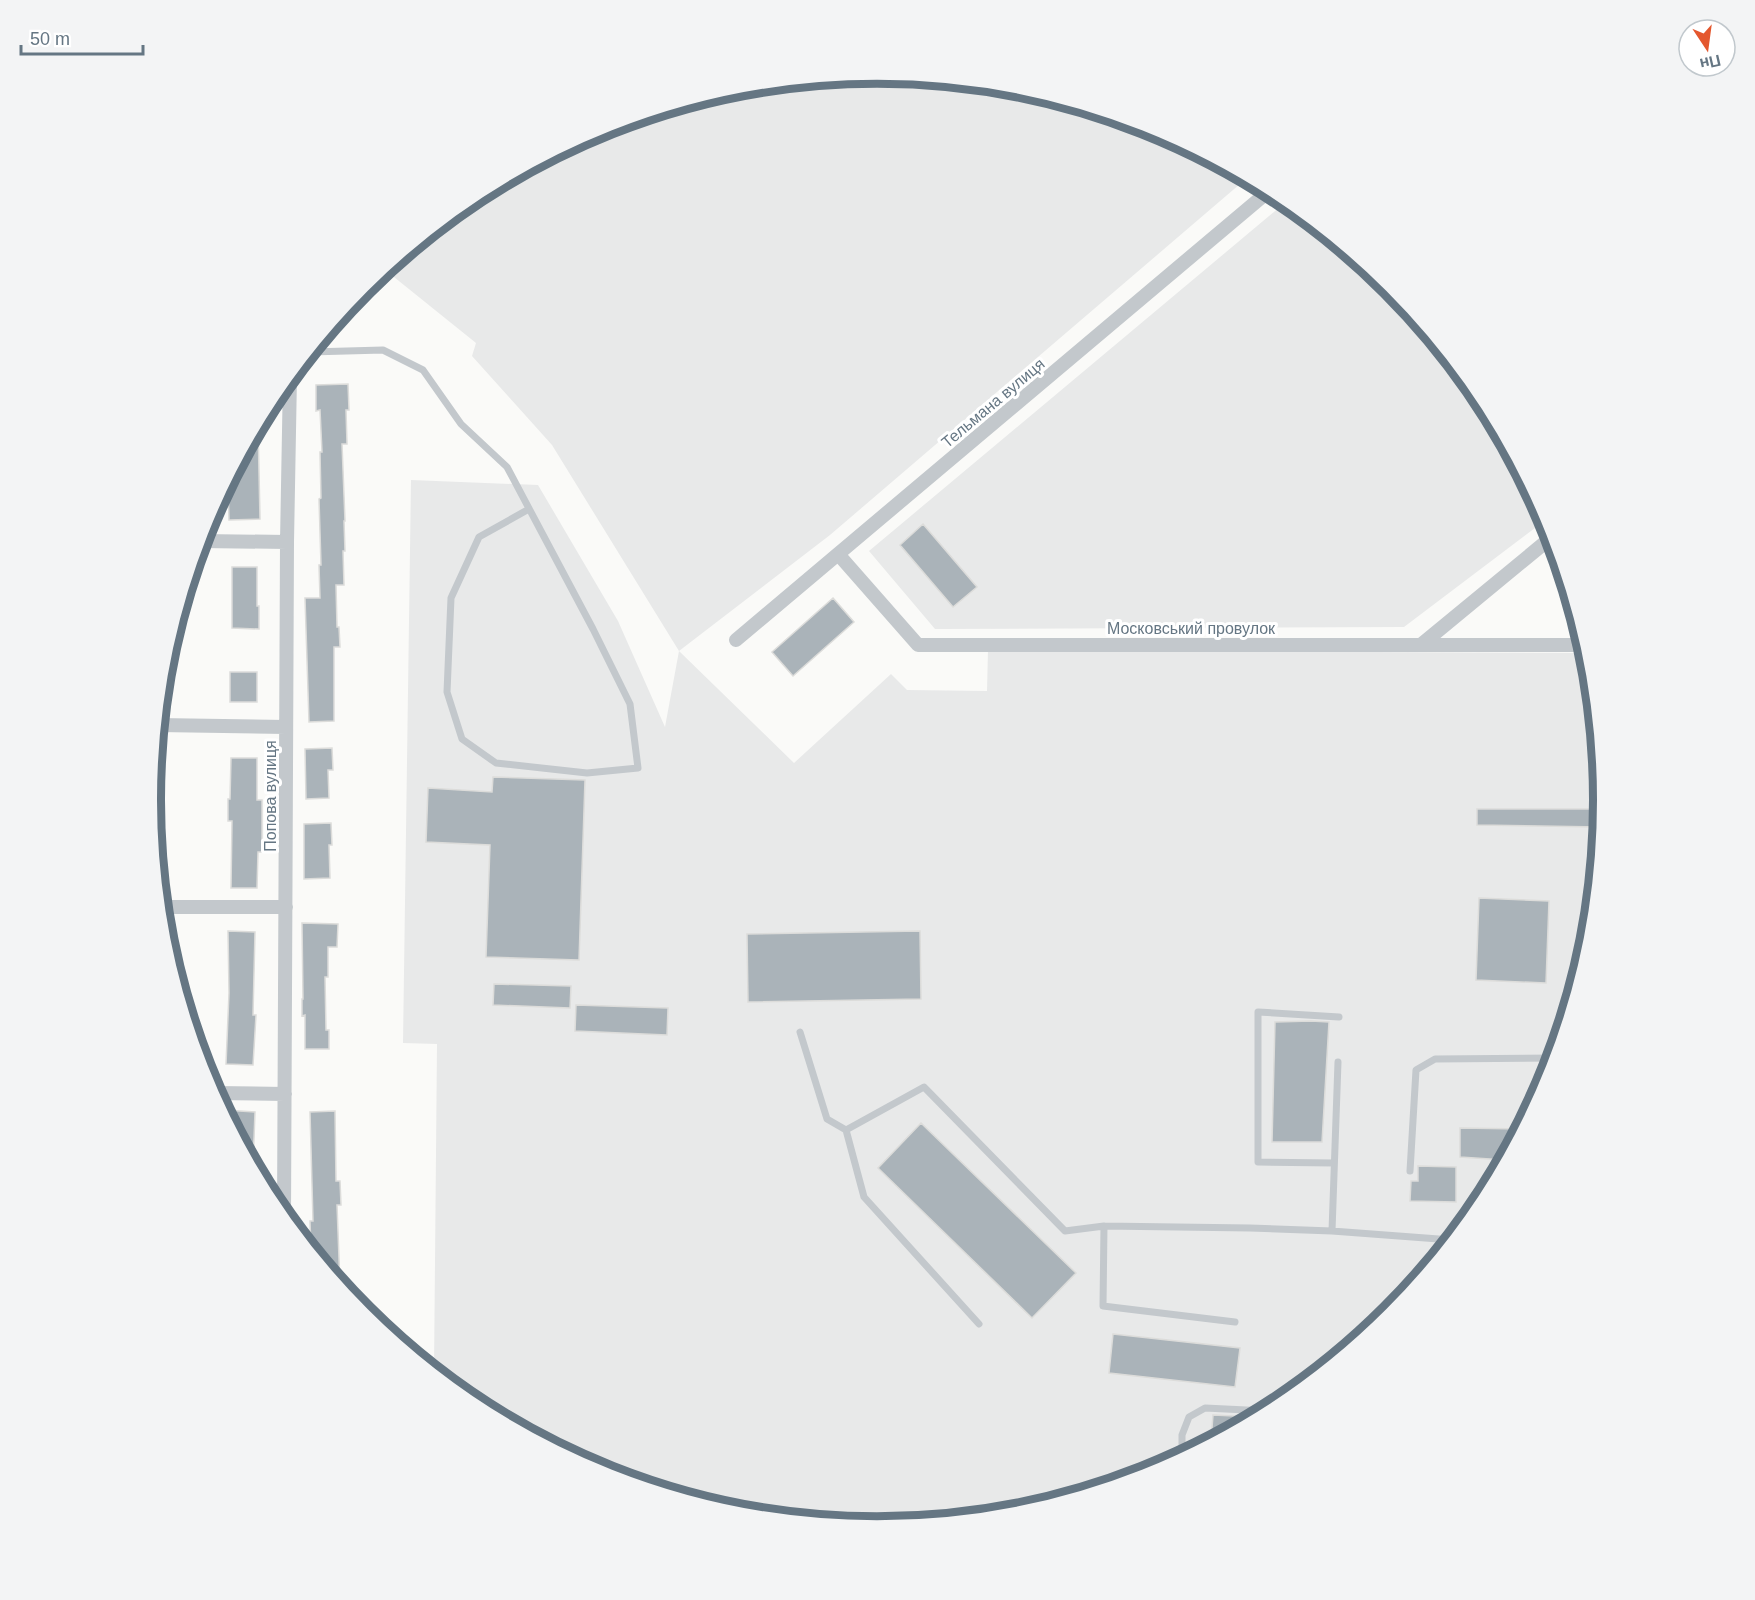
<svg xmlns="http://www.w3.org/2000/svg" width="1755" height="1600" viewBox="0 0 1755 1600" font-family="Helvetica,sans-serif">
<rect width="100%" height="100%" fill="#fafaf8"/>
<path fill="#e8e9e9" d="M877,74L1020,88L1156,129L1247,178L830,535L679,651L794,763L891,674L907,690L987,691L988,650L1589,653L1604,800L1590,942L1549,1078L1481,1204L1391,1314L1281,1404L1155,1471L1019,1513L949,1519H797L735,1512L599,1471L474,1404L434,1371L437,1044L403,1043L411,480L538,485L618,621L665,727L679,651L552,445L472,356L476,343L384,269L474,196L600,129L736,87Z
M1287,201L1391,287L1482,397L1547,519L1404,627L935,629L869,551Z"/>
<path fill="#aab3b9" stroke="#dcdcda" stroke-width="1.5" d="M348,384L349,410H346L347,444H342L345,521H344L345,551H343L344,585H336L337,627H339L340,647H334V721L309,722L305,598H320L319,565H321L319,499L321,498L320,452H322L320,410L316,411V385Z
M258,425L260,519L229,520L228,482Z
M923,524L977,587L953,607L900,545Z
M232,567H257V606H259V629L232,628Z
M833,598L854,622L793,676L772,652Z
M230,672H257V702H230Z
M332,748L333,770H328L329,798L306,799L305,749Z
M231,758H257V800H262V852H258L257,888H231L232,821H228V799H230Z
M493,777L585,780L579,960L486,957L490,845L426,842L428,788L492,792Z
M1477,809H1603L1601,827L1477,825Z
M331,823L332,845H329L330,878L304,879V824Z
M1479,898L1549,901L1546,983L1476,980Z
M302,923L338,924L337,947H328V977H325L326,1030H329V1049H305V1015L302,1016V999H303Z
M228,931L255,932L253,1015H256L253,1065L226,1064L229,993Z
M920,931L921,999L748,1002L747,934Z
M494,984L571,986L570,1008L493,1005Z
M576,1005L668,1008L667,1035L575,1031Z
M1311,1021L1329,1022L1322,1142H1272L1275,1022Z
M224,1110L255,1112L253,1165L235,1132Z
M335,1111L336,1181H340L341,1205H337L340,1285L311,1250L310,1221H313L310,1112Z
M921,1123L1076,1273L1032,1318L878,1168Z
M1460,1128L1521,1129L1505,1160L1460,1157Z
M1418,1166L1456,1167V1202L1410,1201L1411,1181H1418Z
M1113,1334L1240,1348L1235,1387L1109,1373Z
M1213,1415L1256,1417L1211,1441Z"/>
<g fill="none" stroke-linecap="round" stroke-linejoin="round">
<path stroke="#c3c8cc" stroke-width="7" d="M310,352L383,350L423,370L461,424L507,467L593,629L630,704L638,768L587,773L496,763L462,739L447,692L451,598L479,537L529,509
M800,1032L827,1119L846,1130L924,1087L1065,1231L1104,1226
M846,1130L864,1197L979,1324
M1334,1163L1258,1162V1012L1339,1017
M1410,1171L1416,1070L1435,1059L1555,1058
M1332,1231L1338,1062
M1235,1322L1103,1306L1104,1226L1250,1228L1332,1231L1452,1240
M1182,1457V1435L1189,1417L1205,1408L1267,1411"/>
<path stroke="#c3c8cc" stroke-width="14" d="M201,541L287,542
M838,554L918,645H1586
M736,640L1270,190
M1422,644L1553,536
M158,725L286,727
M162,907H286
M215,1093L285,1094
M284,1216L287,542L290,376"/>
</g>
<g text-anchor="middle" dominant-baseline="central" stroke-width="6" stroke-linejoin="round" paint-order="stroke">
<g font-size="16" fill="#657683" stroke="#fff">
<text transform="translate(993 403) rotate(-40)">Тельмана вулиця</text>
<text x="1191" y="628">Московський провулок</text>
<text transform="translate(270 796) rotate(-90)">Попова вулиця</text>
</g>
</g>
<path d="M0 0H1755V1600H0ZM161 800a716 716 0 1 1 1432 0a716 716 0 1 1-1432 0Z" fill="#f3f4f5" fill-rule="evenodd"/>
<path fill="none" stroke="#657683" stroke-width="8" d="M161 800a716 716 0 1 1 1432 0a716 716 0 1 1-1432 0Z"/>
<g transform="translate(1707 48) rotate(167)"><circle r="28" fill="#ffffff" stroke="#c1c8cd" stroke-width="1.5"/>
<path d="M0-4.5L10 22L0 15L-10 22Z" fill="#e4572e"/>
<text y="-9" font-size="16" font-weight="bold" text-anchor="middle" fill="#657683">Пн</text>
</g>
<path d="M21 45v9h122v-9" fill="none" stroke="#657683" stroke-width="3"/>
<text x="30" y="45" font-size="18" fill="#657683" stroke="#ffffff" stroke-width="4.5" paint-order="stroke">50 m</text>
</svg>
